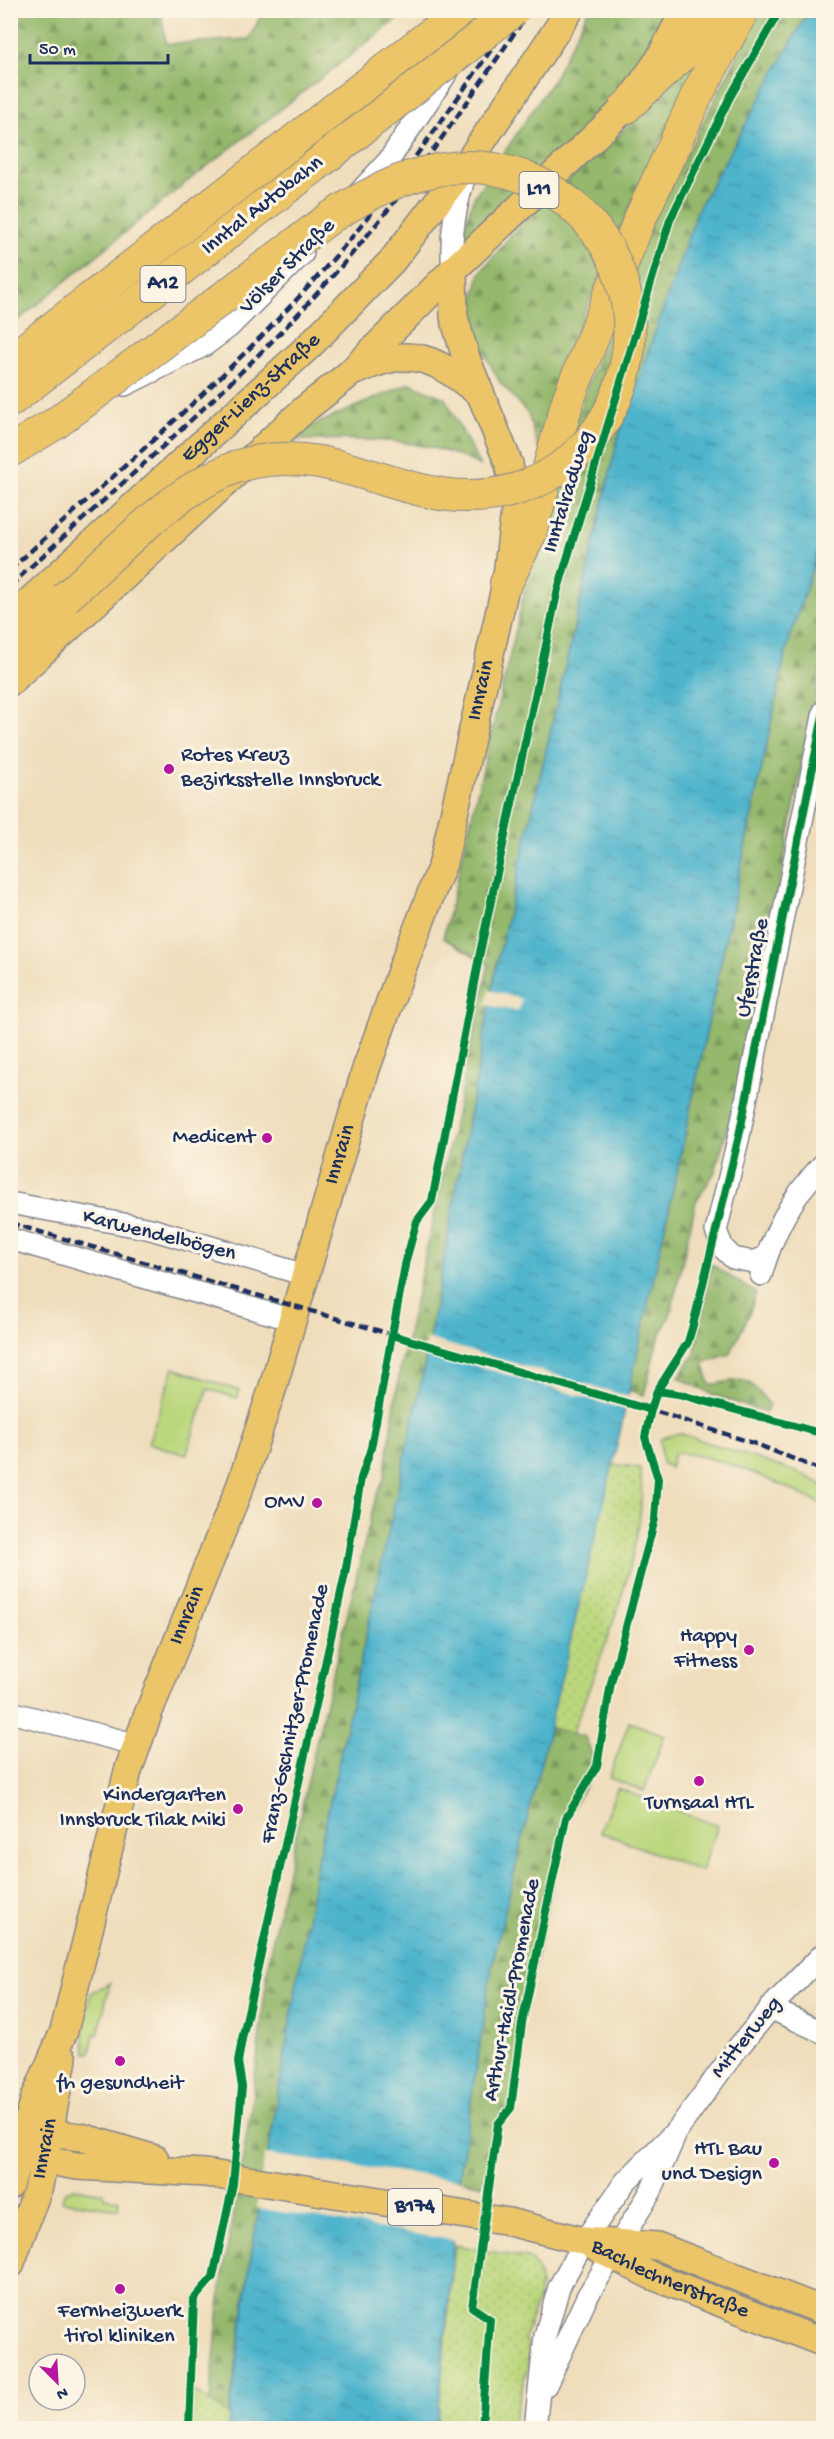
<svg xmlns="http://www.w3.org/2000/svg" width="834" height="2439" viewBox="0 0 834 2439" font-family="'Gochi Hand',sans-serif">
<defs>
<pattern id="forest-firs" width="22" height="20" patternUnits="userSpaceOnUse" patternTransform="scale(1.5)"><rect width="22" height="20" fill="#94b86c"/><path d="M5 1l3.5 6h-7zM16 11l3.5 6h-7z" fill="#78965c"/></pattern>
<pattern id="park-dots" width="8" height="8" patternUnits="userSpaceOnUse" patternTransform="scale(1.5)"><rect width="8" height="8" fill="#bbd77d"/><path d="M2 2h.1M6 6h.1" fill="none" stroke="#a0b96e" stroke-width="1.8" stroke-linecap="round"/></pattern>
<pattern id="water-ripples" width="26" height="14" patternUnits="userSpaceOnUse" patternTransform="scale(1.5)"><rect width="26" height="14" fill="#4eb4cc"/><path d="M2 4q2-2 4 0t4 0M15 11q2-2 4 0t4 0" fill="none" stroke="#4093a9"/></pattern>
</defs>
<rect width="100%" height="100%" fill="#fcf5e5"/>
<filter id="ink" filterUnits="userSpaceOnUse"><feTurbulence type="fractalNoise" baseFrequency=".0167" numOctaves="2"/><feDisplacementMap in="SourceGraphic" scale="12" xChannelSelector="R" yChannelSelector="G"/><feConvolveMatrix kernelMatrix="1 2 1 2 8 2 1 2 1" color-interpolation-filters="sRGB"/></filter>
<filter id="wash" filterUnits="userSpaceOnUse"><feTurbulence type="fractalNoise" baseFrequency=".008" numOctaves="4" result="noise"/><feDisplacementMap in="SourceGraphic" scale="24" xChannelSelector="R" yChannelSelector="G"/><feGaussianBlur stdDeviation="1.35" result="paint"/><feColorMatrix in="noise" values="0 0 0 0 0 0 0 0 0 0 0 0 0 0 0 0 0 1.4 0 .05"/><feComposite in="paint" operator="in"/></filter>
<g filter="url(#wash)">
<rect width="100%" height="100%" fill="#efddbb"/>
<path fill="#bbd77d" stroke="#6b836e" stroke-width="1.5" d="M174,1368L240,1391L237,1398L208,1389L186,1455L148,1443Z
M679,1433L802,1474L823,1485V1505C780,1484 723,1455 674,1453L670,1468L662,1463L660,1439Z
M629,1722L665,1735L644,1791L609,1778Z
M617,1788L718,1826L701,1871L600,1832Z
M110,1983L98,2035L94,2034L90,2053H85L83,2023L91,1993Z
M74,2188L104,2193V2198L119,2200L118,2209L61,2201L65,2192Z
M657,2263L823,2325V2331L655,2267Z"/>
<path fill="url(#forest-firs)" stroke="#587465" stroke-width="1.5" d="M11,10L161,11L166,44L249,39L263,11H408L184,184L11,326Z
M588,11H669L643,58L591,124L457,249L474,197L553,80Z
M761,11H809L698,209L618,438L496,968L424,1368L317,1862L252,2250L229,2415L210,2402L221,2286L251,2109L270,1951L317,1739L376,1496L384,1479L399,1375L489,964L443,938L536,544L586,389L651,222Z
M716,34L651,159L578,328L542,449L538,448L528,414L500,382L481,348L472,307L480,273L515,230L663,93Z
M410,383L445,398L480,466C420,433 343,439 277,441Z
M823,535V656L745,1063L715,1172L696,1201L671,1313L657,1342L644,1395L628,1390L678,1167L786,651Z
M711,1264L756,1293L748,1317L730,1354L703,1363L710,1385C747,1379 744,1373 769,1404L766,1413L714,1395L678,1377L695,1354Z
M549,1727L585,1737L597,1766L566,1818L522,2023L511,2108L498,2125L489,2186L459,2180L492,1964Z"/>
<path fill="url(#park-dots)" stroke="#6b836e" stroke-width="1.5" d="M613,1464L640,1468C652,1539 597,1665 572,1734L549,1727Z
M455,2245L527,2258C554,2277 532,2313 524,2339L532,2351L511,2428H437Z
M192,2390L229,2415L228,2428H186Z"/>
<path fill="url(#water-ripples)" stroke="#347295" stroke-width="1.5" d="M809,11H823V535L786,651L678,1167L613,1464L492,1965L459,2180L437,2428H228L252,2250L317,1862L424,1368L496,968L618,438L698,209Z"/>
<path fill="#efddbb" d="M489,990L522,999L518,1011L486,1005Z
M426,1338L630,1397L627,1410L424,1350Z
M265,2154L462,2180L458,2241L256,2208Z"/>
</g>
<g filter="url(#ink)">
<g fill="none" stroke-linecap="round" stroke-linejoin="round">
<g stroke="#85868c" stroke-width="24">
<path id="minor" d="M357,195L389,160L448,71
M453,270C449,235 456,203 467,170
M125,385L205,345L229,327L303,253
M10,1203L151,1229L305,1275
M10,1239L293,1320
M766,1257L753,1262L733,1258L723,1248L716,1231L739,1136L824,711
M761,1275C774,1230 791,1198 824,1163
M10,1712L138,1745
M770,2008L824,2033
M546,2385L587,2297L651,2191L674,2138
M535,2428L545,2336L559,2287L584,2241L625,2182L678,2129L736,2050L776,2002L824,1953"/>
</g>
<g stroke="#85868c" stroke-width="30">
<g id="major">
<path d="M358,370C413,345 435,358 480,394"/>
<path id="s1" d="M10,619L309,346L392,261L471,158L570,10"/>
<path d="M10,682L305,409L348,375L453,270L625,108L660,58L685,10"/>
<path d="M35,2131L81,2137L155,2159"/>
<path d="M10,2154L77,2166L205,2173L509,2222L584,2241L657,2246L824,2311"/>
<path id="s2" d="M10,2185L35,2098L64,2031L128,1771L148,1714L241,1484L272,1390L366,1069L401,971L443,863L506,583L516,503L509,464L466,358L454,317L453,270"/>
<path id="s3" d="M593,2246L650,2275L824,2343"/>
<path id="s4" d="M10,2265L39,2186L63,2059"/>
</g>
</g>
<g stroke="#85868c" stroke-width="34">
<path id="highway" d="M625,108L689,49L722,10
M10,361L462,10
M10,401L315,166
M10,451L56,423
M506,583L530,534L568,400L639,221L698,93L743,10
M10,648L65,598"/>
</g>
<use href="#minor" stroke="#fff" stroke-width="21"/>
<use href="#major" stroke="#ecc569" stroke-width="27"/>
<use href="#highway" stroke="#ecc569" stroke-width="32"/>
<path stroke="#1b2f5e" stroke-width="4.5" stroke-dasharray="9 4.5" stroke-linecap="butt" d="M10,570C120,469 236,371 334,258C402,180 460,96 518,10
M10,586C125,479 248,376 350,256C416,179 473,94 530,10
M10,1223L664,1414L756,1444L824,1471"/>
<g stroke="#85868c" stroke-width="34" stroke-linecap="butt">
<path id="highway-bridge" d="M315,166L514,10
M56,423L331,217C380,186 434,159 494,169C626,193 673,351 583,448C565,467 542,481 517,489C417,519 350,443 254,462C183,477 119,551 65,598"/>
</g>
<use href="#highway-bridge" stroke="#ecc569" stroke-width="32"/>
<g stroke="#fcf5e5" stroke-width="11">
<path id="cycleway" d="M392,1335L651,1410
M657,1391L678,1394L824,1434
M189,2428L194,2299L213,2277L233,2184L242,2087L238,2062L242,2039L345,1574L361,1478L371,1448L406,1260L417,1221L432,1201L479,957L558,589L670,220L730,97L780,10
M482,2428L490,2319L472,2307L498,2124L511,2108L522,2023L566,1818L597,1766L611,1683L655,1519L658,1479L645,1437L651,1410L657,1391L688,1342L693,1325L739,1136L824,711"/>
</g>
<use href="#cycleway" stroke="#00873e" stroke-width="8"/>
</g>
</g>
<g fill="#b5179e" stroke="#fcf5e5" stroke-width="2">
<circle cx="169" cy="769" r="6"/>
<circle cx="267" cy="1138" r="6"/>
<circle cx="317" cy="1503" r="6"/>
<circle cx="749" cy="1650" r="6"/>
<circle cx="699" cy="1781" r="6"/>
<circle cx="238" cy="1809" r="6"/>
<circle cx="120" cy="2061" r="6"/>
<circle cx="774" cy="2163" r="6"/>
<circle cx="120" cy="2289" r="6"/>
</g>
<g text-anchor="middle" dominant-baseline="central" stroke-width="6" stroke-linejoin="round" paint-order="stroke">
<g fill="#fcf5e5" stroke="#5e6a86" stroke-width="1.5">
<rect x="519.5" y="172" width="39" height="36" rx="4.5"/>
<rect x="140.5" y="266" width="45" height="36" rx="4.5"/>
<rect x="388" y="2189" width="54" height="36" rx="4.5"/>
</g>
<g font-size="21" font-weight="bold" fill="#1b2f5e">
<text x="539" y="190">L11</text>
<text x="163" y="284">A12</text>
<text x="415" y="2207">B174</text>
</g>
<g font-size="22" fill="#1b2f5e" stroke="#fcf5e5">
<text transform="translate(263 206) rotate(-38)">Inntal Autobahn</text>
<text transform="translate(288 267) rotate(-45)">Völser Straße</text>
<text stroke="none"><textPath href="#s1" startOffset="327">Egger-Lienz-Straße</textPath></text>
<text transform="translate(569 492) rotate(-73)">Inntalradweg</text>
<text stroke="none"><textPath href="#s2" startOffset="1570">Innrain</textPath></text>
<text transform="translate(754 968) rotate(-79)">Uferstraße</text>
<text stroke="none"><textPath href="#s2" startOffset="1084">Innrain</textPath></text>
<text transform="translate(159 1236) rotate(14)">Karwendelbögen</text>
<text stroke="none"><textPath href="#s2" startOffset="598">Innrain</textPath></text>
<text transform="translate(296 1714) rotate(-78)">Franz-Gschnitzer-Promenade</text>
<text transform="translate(513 1990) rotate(-79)">Arthur-Haidl-Promenade</text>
<text transform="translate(747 2038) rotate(-51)">Mitterweg</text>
<text stroke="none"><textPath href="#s4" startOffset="122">Innrain</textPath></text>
<text stroke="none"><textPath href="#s3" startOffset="84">Bachlechnerstraße</textPath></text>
</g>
<g font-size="22" fill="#1b2f5e" stroke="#fcf5e5" text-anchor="end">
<text x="181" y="756" text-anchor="start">Rotes Kreuz<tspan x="181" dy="25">Bezirksstelle Innsbruck</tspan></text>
<text x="255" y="1138">Medicent</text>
<text x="305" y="1503">OMV</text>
<text x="737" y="1637">Happy<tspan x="737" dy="25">Fitness</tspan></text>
<text x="226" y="1796">Kindergarten<tspan x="226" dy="25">Innsbruck Tilak Miki</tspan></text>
<text x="699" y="1804" text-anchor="middle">Turnsaal HTL</text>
<text x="120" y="2084" text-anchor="middle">fh gesundheit</text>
<text x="762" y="2150">HTL Bau<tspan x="762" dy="25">und Design</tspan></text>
<text x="120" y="2312" text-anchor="middle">Fernheizwerk<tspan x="120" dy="25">tirol kliniken</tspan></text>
</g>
</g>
<rect width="834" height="2439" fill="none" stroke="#fcf5e5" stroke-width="36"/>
<g transform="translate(57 2382) rotate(156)"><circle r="28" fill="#fcf5e5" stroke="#a2a6af" stroke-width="1.5"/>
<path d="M0-4.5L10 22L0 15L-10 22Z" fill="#b5179e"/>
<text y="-9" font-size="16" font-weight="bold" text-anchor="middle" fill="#1b2f5e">N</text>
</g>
<path d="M30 54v9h138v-9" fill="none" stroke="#1b2f5e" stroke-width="3"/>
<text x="39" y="54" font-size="18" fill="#1b2f5e" stroke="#fcf5e5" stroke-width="4.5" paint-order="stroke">50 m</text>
</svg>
